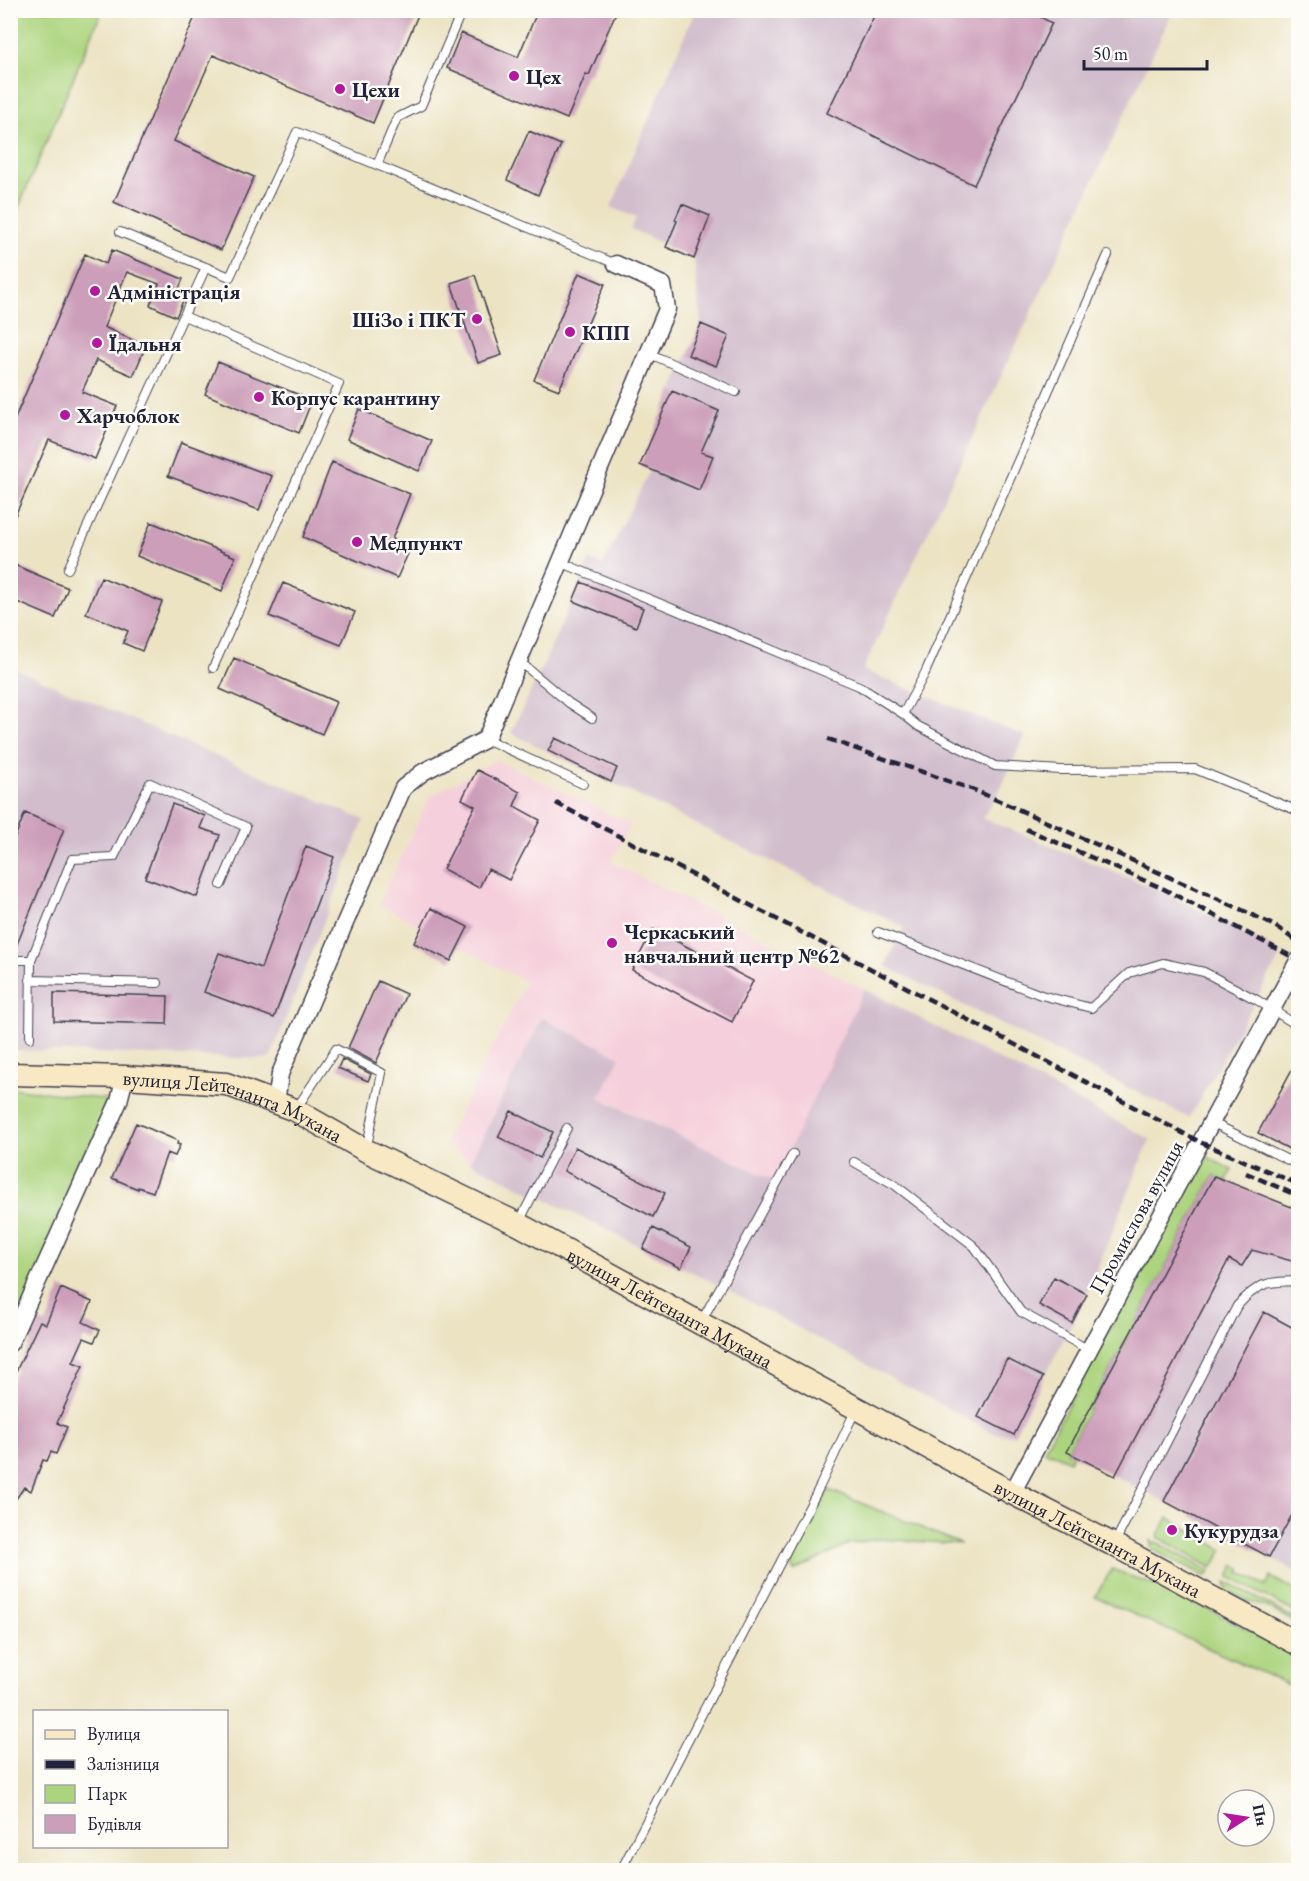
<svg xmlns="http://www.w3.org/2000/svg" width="1309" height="1881" viewBox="0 0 1309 1881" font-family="'EB Garamond',serif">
<rect width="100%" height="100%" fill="#fdfcf7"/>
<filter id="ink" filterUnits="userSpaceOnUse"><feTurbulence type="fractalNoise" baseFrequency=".0167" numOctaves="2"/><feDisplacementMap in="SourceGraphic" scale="12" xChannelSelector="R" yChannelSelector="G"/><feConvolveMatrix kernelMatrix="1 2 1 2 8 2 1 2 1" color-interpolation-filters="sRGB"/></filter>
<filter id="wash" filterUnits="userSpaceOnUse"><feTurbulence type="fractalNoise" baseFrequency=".008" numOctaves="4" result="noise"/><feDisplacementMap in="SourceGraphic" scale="24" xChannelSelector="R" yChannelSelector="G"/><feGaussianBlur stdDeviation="1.35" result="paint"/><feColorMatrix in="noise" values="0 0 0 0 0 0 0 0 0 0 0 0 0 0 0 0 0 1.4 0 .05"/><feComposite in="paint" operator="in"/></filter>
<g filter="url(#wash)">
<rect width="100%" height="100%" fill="#ece3c3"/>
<path fill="#f5cfdb" d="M496,760L631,824L611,862L864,989L775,1182L599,1097L542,1018L470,1162L445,1142L526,982L379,904L430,796Z"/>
<path fill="#d1bdcc" d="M695,11H1173L863,670L1025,736L997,796L982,818L1168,894L1282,953L1189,1118L885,966L904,927L511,733L542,668L590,560L603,565L650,470L640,465L701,324L694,259L631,229L636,218L611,207Z
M11,667L364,820L270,1059L11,1050Z
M864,989L1150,1139L1087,1294L1014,1435L995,1434L724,1288L470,1162L542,1018L620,1057L599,1098L775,1181Z
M1214,1176L1298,1210V1573L1164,1501L1067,1452Z"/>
<path fill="#acd47e" stroke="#677b5c" stroke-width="1.5" d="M11,10L102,11L11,225L10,11Z
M11,1088L119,1101L11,1343Z
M1204,1155L1232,1170L1226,1182L1214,1176L1067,1452L1073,1455L1069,1461L1051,1452L1049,1454L1044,1450Z
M829,1490L961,1544L878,1539L848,1544L794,1572L791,1566Z
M1168,1517L1223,1550L1212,1568L1158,1537Z
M1150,1540L1155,1543L1156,1542L1210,1571L1208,1575L1204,1576L1183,1564L1181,1565L1152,1549Z
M1235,1565L1242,1569L1240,1572L1266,1586L1271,1577L1298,1592V1614L1229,1577Z
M1112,1569L1176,1594H1180L1298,1656V1689L1095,1597Z
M1226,1582L1298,1620V1624L1267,1607L1246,1601L1227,1591Z"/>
<g id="blocks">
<path fill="#cc9eb9" d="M198,10H420L373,123L213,55L174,141L254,177L221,250L114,202Z
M538,10H617L589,75L586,74L567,119L447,68L461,33L518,57Z
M877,10H1027L1052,23L974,185L827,113Z
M529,131L561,145L538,195L507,180Z
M682,204L710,216L694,259L666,247L677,221L675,220Z
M112,250L183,279L177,293L185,296L176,317L150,305L159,284L127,272L104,327L146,346L133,376L96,360L82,392L117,406L95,459L49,440L10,527V430L85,254L106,264Z
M579,273L605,284L559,390L534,380Z
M475,275L502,355L478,363L451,283Z
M701,324L729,336L716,366L688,355Z
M218,362L312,400L299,433L205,394Z
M672,391L719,411L701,452L713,456L699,490L640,465Z
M359,409L432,441L419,471L347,439Z
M181,442L272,476L259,510L168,476Z
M332,462L410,494L392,539L411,547L397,578L303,537Z
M151,522L235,557L222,591L137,556Z
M10,563L68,588L55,618L10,599Z
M101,577L162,602L142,651L123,643L128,631L86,613Z
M581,582L643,608L636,627L573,601Z
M283,583L355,612L341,645L269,616Z
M234,658L336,702L322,734L220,689Z
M555,738L617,768L611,782L548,751Z
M477,770L520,792L514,806L540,820L509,880L488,869L479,888L443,869L475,806L462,799Z
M172,804L205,816L200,828L220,835L197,897L145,878Z
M25,813L64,829L13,954H10V849Z
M306,846L334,857L274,1018L204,992L219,953L261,968Z
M431,908L468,927L451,961L414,943Z
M653,929L753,981L732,1022L632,970Z
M378,981L406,994L376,1063L348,1048Z
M54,993L168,996L167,1024L54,1021Z
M1299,1056V1154L1258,1133Z
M342,1059L371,1074L368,1081L338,1068Z
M511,1111L553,1132L540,1158L498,1137Z
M136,1123L178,1141L177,1144L180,1145L175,1156L167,1153L153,1192L138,1187V1189L112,1178Z
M575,1147L665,1193L653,1217L564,1171Z
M1214,1176L1299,1210V1263L1252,1250L1242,1266L1229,1259L1115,1476L1067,1452Z
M653,1228L691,1247L681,1268L643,1249Z
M1054,1277L1087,1294L1072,1323L1039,1305Z
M61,1288L92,1302L83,1322L100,1330L94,1342L84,1338L73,1362L83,1366L57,1423L67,1427L56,1454L51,1452L47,1461L43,1460L31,1491L24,1487L10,1508V1384L40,1321L46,1324Z
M1264,1312L1299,1331V1502L1269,1557L1164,1501Z
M1007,1359L1043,1377L1014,1435L978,1417Z"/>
</g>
</g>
<g filter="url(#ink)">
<use href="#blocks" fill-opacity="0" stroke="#403f4f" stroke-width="1.5"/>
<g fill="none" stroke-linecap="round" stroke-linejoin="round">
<g stroke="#403f4f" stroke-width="10">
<path id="service" d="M377,165L397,118L421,106L462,10
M120,232L230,277L297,132L616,264
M184,316L339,384L213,668
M648,353L736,392
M560,562L859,686L903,714L925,673L1108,255
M68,569L206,267
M519,661L569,703L592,718
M903,714L918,726L995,766L1061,770L1195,769L1298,811
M486,739L583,784
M878,932L1041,995L1091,1008L1129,973L1163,963L1204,972L1257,1000L1298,1026
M10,960H31L72,859L114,857L150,783L246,827L221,885
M30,980L158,983
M30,1038L31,960
M296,1109L336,1049L382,1073L366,1150
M1213,1123L1298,1165
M854,1162L895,1185L974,1246L1021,1312L1089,1350
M518,1224L567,1128
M701,1322L793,1154
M1114,1544L1237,1306C1259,1282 1266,1282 1298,1281
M621,1870L820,1486L856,1409"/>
</g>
<g stroke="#403f4f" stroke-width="19">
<path id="minor" d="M276,1103L280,1074L403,788L423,772L486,739L667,309L663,285L616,264
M10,1343L119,1101L125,1077
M1012,1493L1298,961"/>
</g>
<g stroke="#403f4f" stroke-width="25">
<g id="secondary">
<path id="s1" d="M10,1074L125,1077L226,1084L295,1110L365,1150L518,1224L1012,1493L1114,1545L1298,1644"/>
</g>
</g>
<use href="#service" stroke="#fff" stroke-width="8"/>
<use href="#minor" stroke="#fff" stroke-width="16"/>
<use href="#secondary" stroke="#f8e8c3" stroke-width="22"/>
<path stroke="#22223b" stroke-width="4.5" stroke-dasharray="9 4.5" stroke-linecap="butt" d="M828,739L974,790L1013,807L1236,907L1275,926L1298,942
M556,803L1202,1143L1298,1184
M1026,829L1164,889L1298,960
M1246,1173L1298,1196"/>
</g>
</g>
<g fill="#b5179e" stroke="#fdfcf7" stroke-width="2">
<circle cx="514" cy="76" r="6"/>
<circle cx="340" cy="89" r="6"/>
<circle cx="95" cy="291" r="6"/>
<circle cx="477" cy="319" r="6"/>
<circle cx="570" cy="332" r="6"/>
<circle cx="97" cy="343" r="6"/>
<circle cx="259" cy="397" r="6"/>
<circle cx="65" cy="415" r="6"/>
<circle cx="357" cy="542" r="6"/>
<circle cx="612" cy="943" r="6"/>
<circle cx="1172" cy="1530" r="6"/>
</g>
<g text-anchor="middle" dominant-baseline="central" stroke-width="5" stroke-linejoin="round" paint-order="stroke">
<g font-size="21" font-weight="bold" fill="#22223b" stroke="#fdfcf7" text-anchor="start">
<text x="526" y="76">Цех</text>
<text x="352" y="89">Цехи</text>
<text x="107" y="291">Адміністрація</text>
<text x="465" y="319" text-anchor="end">ШіЗо і ПКТ</text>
<text x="582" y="332">КПП</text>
<text x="109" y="343">Їдальня</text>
<text x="271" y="397">Корпус карантину</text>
<text x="77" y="415">Харчоблок</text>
<text x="369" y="542">Медпункт</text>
<text x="624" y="931">Черкаський<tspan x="624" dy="24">навчальний центр №62</tspan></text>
<text x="1184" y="1530">Кукурудза</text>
</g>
<g font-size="21" fill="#22223b" stroke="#fdfcf7">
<text stroke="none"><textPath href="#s1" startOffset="228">вулиця Лейтенанта Мукана</textPath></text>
<text transform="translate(1136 1217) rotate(-61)">Промислова вулиця</text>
<text stroke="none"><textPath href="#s1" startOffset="714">вулиця Лейтенанта Мукана</textPath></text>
<text stroke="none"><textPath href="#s1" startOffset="1200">вулиця Лейтенанта Мукана</textPath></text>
</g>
</g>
<rect width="1309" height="1881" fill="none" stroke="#fdfcf7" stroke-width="36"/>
<rect x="33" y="1710" width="195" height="138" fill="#fdfcf7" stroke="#a5a5ac" stroke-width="1.5"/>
<rect x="45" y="1730" width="30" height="9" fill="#f8e8c3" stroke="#a5a5ac" stroke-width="1.5"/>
<text x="87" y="1740" font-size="18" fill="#22223b">Вулиця</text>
<rect x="45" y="1760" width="30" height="9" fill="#22223b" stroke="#a5a5ac" stroke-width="1.5"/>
<text x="87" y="1770" font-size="18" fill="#22223b">Залізниця</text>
<rect x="45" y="1785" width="30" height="18" fill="#acd47e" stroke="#a5a5ac" stroke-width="1.5"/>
<text x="87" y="1800" font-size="18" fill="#22223b">Парк</text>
<rect x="45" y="1815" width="30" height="18" fill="#cc9eb9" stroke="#a5a5ac" stroke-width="1.5"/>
<text x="87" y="1830" font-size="18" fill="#22223b">Будівля</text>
<g transform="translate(1246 1818) rotate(78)"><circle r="28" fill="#fdfcf7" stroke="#a5a5ac" stroke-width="1.5"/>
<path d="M0-4.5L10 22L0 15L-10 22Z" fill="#b5179e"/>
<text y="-9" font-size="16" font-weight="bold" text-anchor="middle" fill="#22223b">Пн</text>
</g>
<path d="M1084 60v9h123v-9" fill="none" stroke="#22223b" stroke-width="3"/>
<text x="1093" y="60" font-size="18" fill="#22223b" stroke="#fdfcf7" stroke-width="4.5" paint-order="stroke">50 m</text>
</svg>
